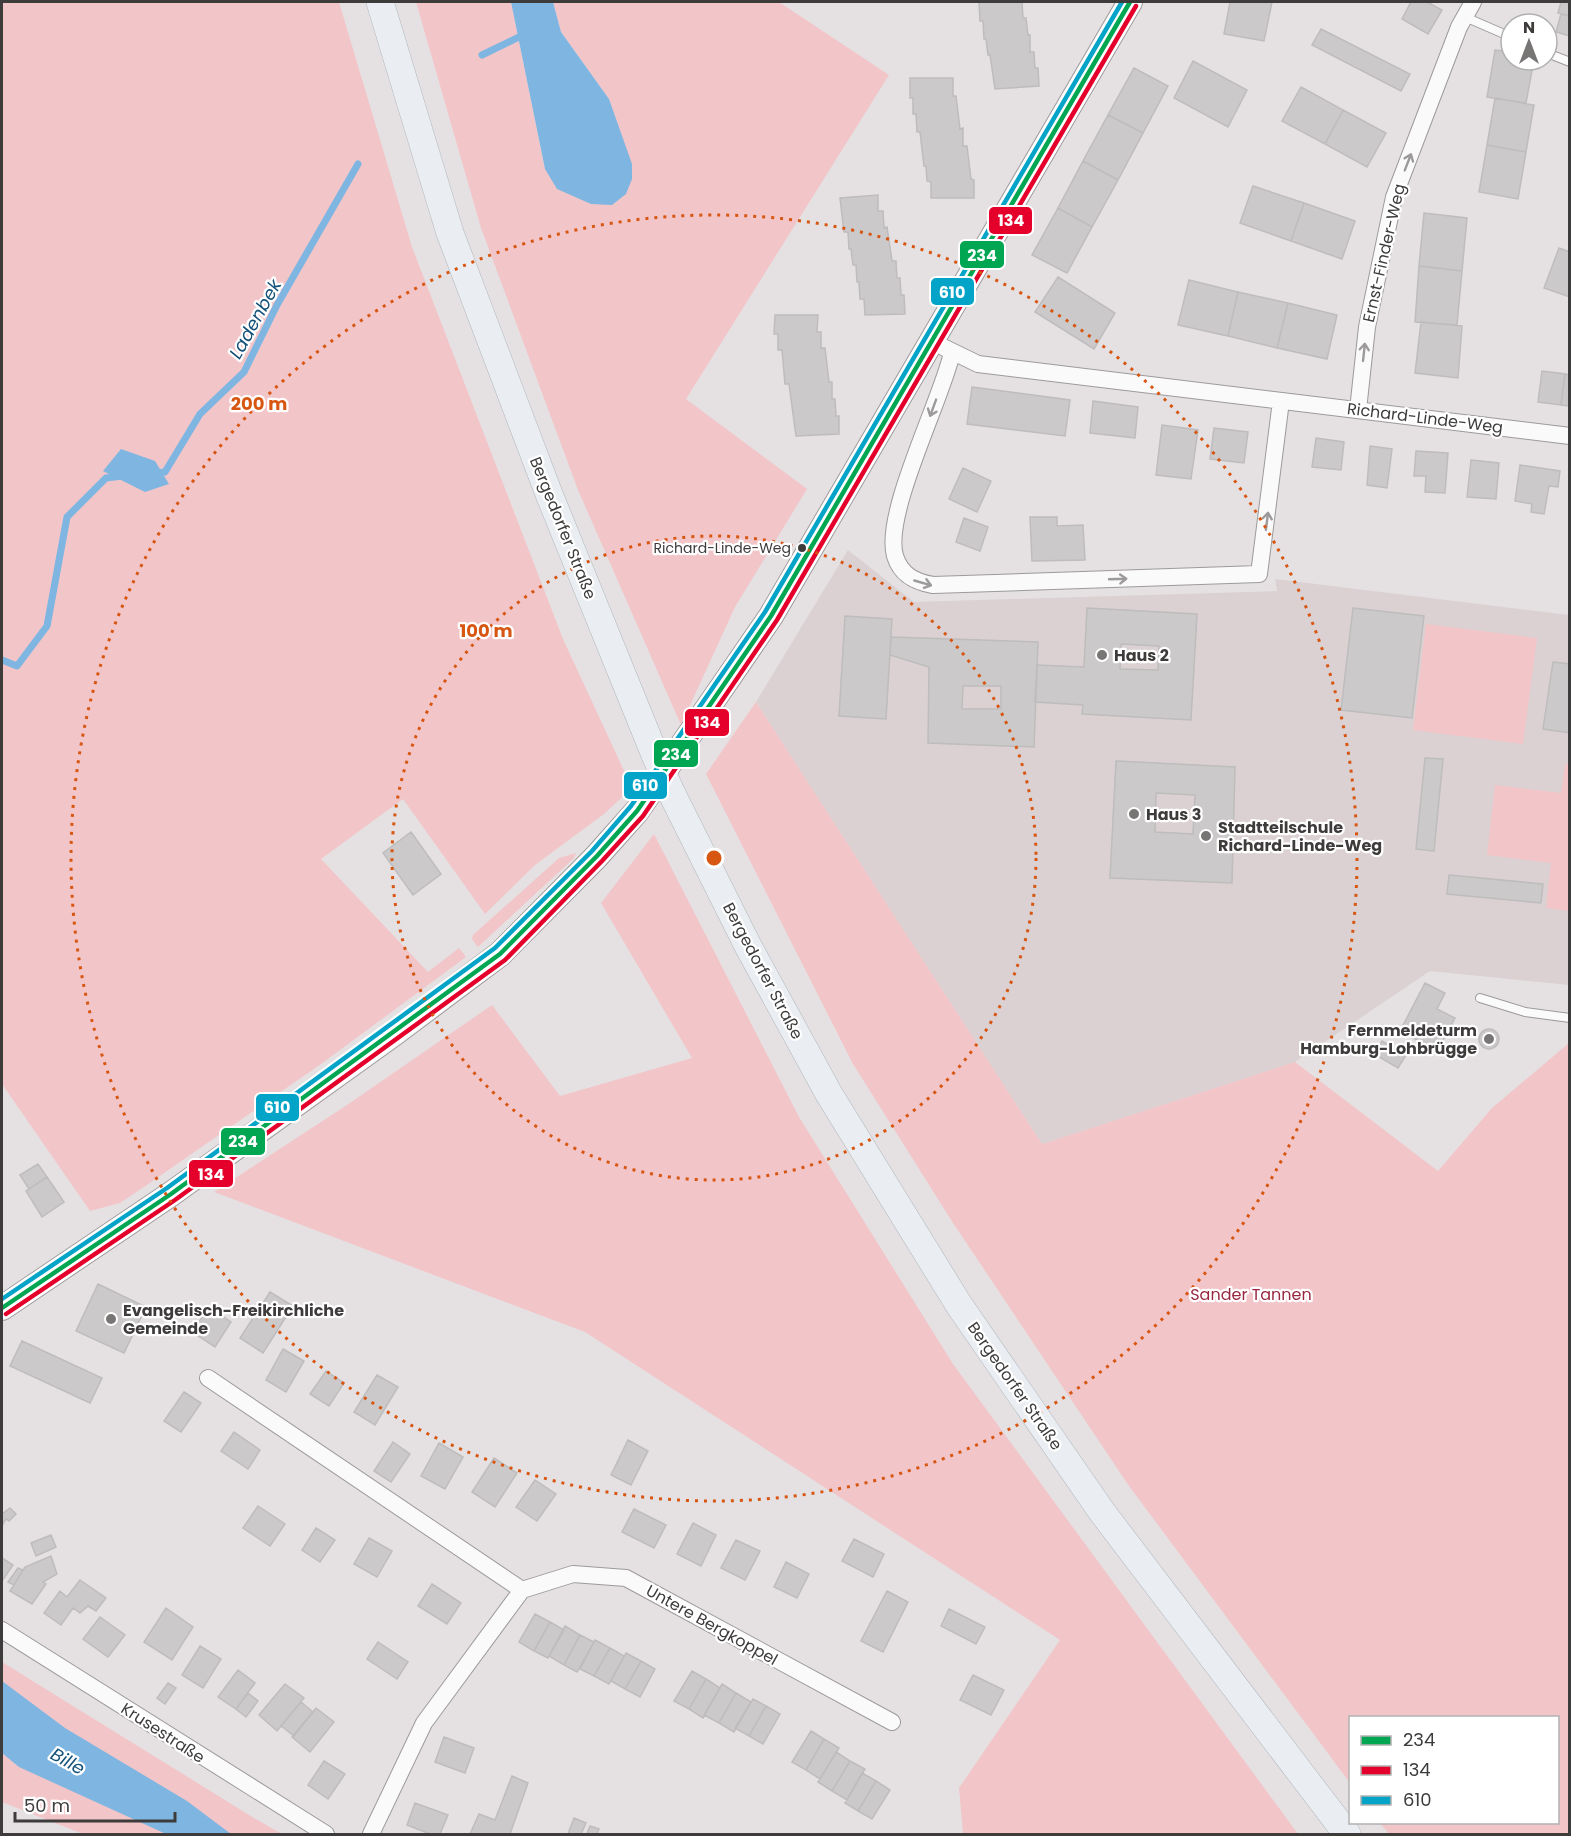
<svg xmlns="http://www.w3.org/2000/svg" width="1571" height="1836" viewBox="0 0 1571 1836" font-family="Poppins,sans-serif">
<rect width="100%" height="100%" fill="#e5e1e2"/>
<path fill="#dbd1d2" d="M848,550L914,602L1277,591L1275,579L1569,615V985L1430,971L1295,1062L1042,1144L756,702Z"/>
<path fill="#f2c5c9" d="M2,2H339L412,247L563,639L632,788L604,814L535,865L485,914L403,799L321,859L428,972L459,948L466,957L321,1064L144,1187L120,1203L90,1211L2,1084Z
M416,2H511L545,169L609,99L561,32L553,2H779L889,75L686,399L807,489L735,607L681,725L578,490L481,228Z
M1426,624L1537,638L1523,744L1413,730Z
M756,702L1042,1144L1295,1062L1438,1171L1492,1108L1569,1043V1834H1389L1380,1823L1558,1822V1718H1350V1783L1129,1486L953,1223L853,1064L706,774Z
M1565,764L1570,765L1569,911L1546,908L1551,863L1487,855L1495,785L1561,793Z
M654,834L799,1117L953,1364L1298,1834H963L959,1788L1060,1640L585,1332L214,1192L347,1105L492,1005L560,1096L692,1058L601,903Z
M576,853L573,859L478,947L472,939L473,935L559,858Z
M2,1662L254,1818L282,1834H83L2,1802Z"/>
<path fill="#7eb6e1" d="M511,2H553L561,32L609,99L632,164V179L626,194L612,205L591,204L557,189L545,169Z
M121,449L155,461L169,484L145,492L103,471Z
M2,1681L65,1728L187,1801L231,1834H166L19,1767L2,1753Z"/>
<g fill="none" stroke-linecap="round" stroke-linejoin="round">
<path stroke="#7eb6e1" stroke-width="7" d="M482,55L527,33
M155,473L165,472L200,414L244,372L277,305L358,164
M2,660L17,666L47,626L67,517L106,478L123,476"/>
</g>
<path fill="#cbc9c9" stroke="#bebcbd" stroke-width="1.5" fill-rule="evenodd" d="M979,2H1022L1023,18H1026L1028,35H1030V52H1034L1035,68H1038L1039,86L995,89L990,55H988L986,39H984L983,21H980Z
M1230,2H1272L1264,41L1224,34Z
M1411,2H1427L1442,10L1428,34L1402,19Z
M1561,2H1570V16L1558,13Z
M1561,14L1570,16V36L1556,32Z
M1321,29L1410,74L1401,91L1312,45Z
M1495,50L1511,52V60H1534L1526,103L1487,97Z
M1193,61L1247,90L1228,127L1174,98Z
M1134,68L1168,86L1143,133L1108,115Z
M910,78H953V96H956L960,129L963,128V146H967L971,179L974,180V198H931V182L927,181L926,166H924L920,132H917L916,114H913V98H910Z
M1301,87L1343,110L1325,144L1282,121Z
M1495,98L1534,105L1526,152L1487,145Z
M1343,110L1386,133L1367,167L1325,144Z
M1108,115L1143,133L1118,180L1083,161Z
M1487,145L1526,152L1518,199L1479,192Z
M1083,161L1118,180L1092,227L1058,208Z
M1253,186L1304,203L1291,241L1240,223Z
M878,195V211H883L884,228L887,227L892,261H896L897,278H900L901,295H904L905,314L865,315L864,299H860L859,282H857L856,265H853L851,249H849L848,232H844L840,198Z
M1304,203L1355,221L1342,259L1291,241Z
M1058,208L1092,227L1067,273L1032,255Z
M1424,213L1467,218L1462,271L1419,266Z
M1559,248L1570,252V297L1544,288Z
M1419,266L1462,271L1457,325L1415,322Z
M1058,277L1115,313L1094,349L1035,312Z
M1189,280L1238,292L1228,336L1178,325Z
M1238,292L1288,303L1277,348L1228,336Z
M1288,303L1337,315L1327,359L1277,348Z
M775,315H818L817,332H821V348H825L829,382H832V399H835L836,416H839V434L796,436L789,384H785L782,350H778V334H774Z
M1421,322L1462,326L1458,378L1415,373Z
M1542,371L1565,374L1561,405L1538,402Z
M1565,374L1570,375V406L1561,405Z
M972,387L1070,400L1065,436L967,424Z
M1093,401L1138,407L1135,438L1090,433Z
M1162,425L1198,430L1191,479L1156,475Z
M1214,428L1248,432L1244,463L1210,459Z
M1316,438L1344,442L1341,470L1312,467Z
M1370,446L1392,449L1387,488L1367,485Z
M1416,451L1448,453L1445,493L1425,492L1426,476H1414Z
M1471,460L1499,463L1496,499L1467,497Z
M1520,465L1560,471L1558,487L1549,486L1544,514L1531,512L1532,504L1515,501Z
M963,468L991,481L977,512L949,499Z
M1030,517H1057V526L1083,525L1085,560L1032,561Z
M964,518L988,527L980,551L956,542Z
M1087,608L1197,614L1191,720L1082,714L1083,705L1035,702L1037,665L1084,667ZM1121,644L1159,646L1158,670L1120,669Z
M1353,608L1424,616L1412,718L1341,710Z
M845,616L892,619L886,719L839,716Z
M891,637L1038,642L1034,747L928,743L929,667L890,655ZM963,686H1001V709H962Z
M1553,662L1570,664V733L1543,729Z
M1425,758L1443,759L1434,851L1416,849Z
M1116,761L1235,767L1232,883L1110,878ZM1156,793L1195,795L1193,834L1155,832Z
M411,832L441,874L413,895L383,853Z
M1449,875L1543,884L1541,903L1447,894Z
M1425,983L1445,993L1437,1009L1455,1018L1437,1051L1400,1031Z
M1479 1039a10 10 0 1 1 20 0a10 10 0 1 1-20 0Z
M1382,1041L1406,1055L1398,1068L1374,1054Z
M38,1164L47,1177L29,1189L20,1175Z
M47,1177L64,1202L42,1217L26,1191Z
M98,1284L146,1307L124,1353L76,1331Z
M270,1292L293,1306L263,1353L240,1338Z
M209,1307L231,1322L215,1347L192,1332Z
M22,1341L102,1378L90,1403L10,1366Z
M283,1349L304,1361L286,1392L266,1380Z
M326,1371L344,1383L329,1406L310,1394Z
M377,1375L398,1387L375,1425L354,1412Z
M184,1392L201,1403L181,1432L164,1421Z
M234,1432L260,1450L248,1469L221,1451Z
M628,1440L648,1451L631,1485L611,1475Z
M393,1442L410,1454L391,1482L374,1471Z
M439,1443L463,1457L445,1489L421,1476Z
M494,1458L517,1473L495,1507L472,1492Z
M535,1480L556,1494L537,1521L516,1507Z
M258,1506L285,1524L270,1546L243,1528Z
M10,1508L16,1514L9,1521L6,1519L2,1526V1514Z
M634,1509L666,1525L654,1548L622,1532Z
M693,1523L716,1535L701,1566L677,1554Z
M316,1528L335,1540L320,1562L302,1550Z
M51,1535L56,1547L36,1556L31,1543Z
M369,1538L392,1551L377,1577L354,1564Z
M854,1539L884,1554L873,1577L842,1561Z
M736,1540L760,1551L745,1580L721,1568Z
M51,1556L57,1574L43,1582L46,1584L32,1604L10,1591L25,1567Z
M2,1558L13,1565L2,1581Z
M786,1562L809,1574L797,1598L774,1587Z
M18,1568L23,1570L14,1585L8,1582Z
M80,1580L106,1598L96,1611L88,1606L80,1613L73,1608L61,1625L44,1613L60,1591L67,1597Z
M432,1584L461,1603L447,1624L418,1606Z
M887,1591L908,1602L883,1652L861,1641Z
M166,1608L193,1627L172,1660L144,1642Z
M949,1609L985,1627L976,1644L941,1626Z
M535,1614L550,1622L534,1651L519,1642Z
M100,1617L125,1635L108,1657L83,1639Z
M550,1622L564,1630L548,1658L534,1651Z
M565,1626L580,1635L564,1665L549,1656Z
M580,1635L594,1642L577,1672L564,1665Z
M595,1640L610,1648L594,1676L580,1669Z
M378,1642L408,1662L397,1679L367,1659Z
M200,1646L221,1659L203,1688L182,1675Z
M610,1648L624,1656L609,1684L594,1676Z
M626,1653L641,1661L625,1689L611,1681Z
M641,1661L655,1669L640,1697L625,1689Z
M238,1670L255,1683L236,1709L218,1697Z
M692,1671L706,1679L689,1709L674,1701Z
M973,1675L1004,1690L991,1715L960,1700Z
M706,1679L720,1688L703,1718L689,1709Z
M168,1683L176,1688L165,1704L157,1698Z
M285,1684L304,1698L277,1731L259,1715Z
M722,1684L736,1693L719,1723L704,1715Z
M248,1693L258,1701L246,1717L236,1709Z
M736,1693L751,1702L734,1732L719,1723Z
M753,1699L766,1706L749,1736L735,1728Z
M301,1702L313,1712L294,1736L281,1726Z
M766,1706L780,1714L763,1744L749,1736Z
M316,1708L334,1722L310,1752L292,1737Z
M811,1731L824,1739L806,1770L792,1762Z
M444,1737L474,1748L465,1773L435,1762Z
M824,1739L839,1748L820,1779L806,1770Z
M836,1752L850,1761L832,1791L818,1782Z
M324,1761L345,1774L328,1799L308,1785Z
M850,1761L865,1769L847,1800L832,1791Z
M862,1773L876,1781L858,1811L845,1803Z
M512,1776L528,1783L510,1834H470L479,1814L495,1820Z
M876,1781L890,1790L872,1819L858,1811Z
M415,1803L448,1815L440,1834H430L407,1825Z
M574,1818L586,1823L581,1834H568Z
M590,1826L599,1829L597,1834H587Z"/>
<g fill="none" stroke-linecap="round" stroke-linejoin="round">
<g stroke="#9c9a9a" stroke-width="10">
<path id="lane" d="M1465,17L1511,37
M1547,53L1570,62
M1480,998L1525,1012L1570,1018"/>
</g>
<g stroke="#9c9a9a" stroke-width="18">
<path id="street" d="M943,347L978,364L1570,436
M952,353C941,401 883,514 895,556C901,575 915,582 933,585L1259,574L1281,401
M1358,410L1367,327L1394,197L1459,27L1473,2
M208,1378L522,1590L573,1574L626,1578L892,1722
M2,1630L326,1834
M371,1834L424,1723L522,1590"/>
</g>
<g stroke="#9c9a9a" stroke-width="26">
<path id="secondary" d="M2,1308L171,1194L395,1033L500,954L597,856L637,811L771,616L1130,2"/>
</g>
<g stroke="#b0b6bc" stroke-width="28">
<path id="primary" d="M380,2L450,233L549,494L655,755
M671,792L748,946L829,1094L959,1305L1102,1512L1347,1834"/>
</g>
<use href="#lane" stroke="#fbfafb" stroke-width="8"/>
<use href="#street" stroke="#fbfafb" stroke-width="16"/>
<use href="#secondary" stroke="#fbfafb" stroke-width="24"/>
<use href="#primary" stroke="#eaeef2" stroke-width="27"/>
<g stroke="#b0b6bc" stroke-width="28" stroke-linecap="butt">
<path id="primary-bridge" d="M655,755L671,792"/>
</g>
<use href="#primary-bridge" stroke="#eaeef2" stroke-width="27"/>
<g stroke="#fff" stroke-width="9">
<path id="bus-1" d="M2,1308L171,1194L500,954L597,856L637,811L771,616L1130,2"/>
</g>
<g stroke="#fff" stroke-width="9">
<path id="bus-2" d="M6,1314L175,1200L505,960L602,861L643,816L777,620L1136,6"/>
</g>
<g stroke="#fff" stroke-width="9">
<path id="bus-3" d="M2,1299L167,1188L495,948L592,851L631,806L765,612L1122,2"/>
</g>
<use href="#bus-1" stroke="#00a651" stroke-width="4.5"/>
<use href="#bus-2" stroke="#e4002b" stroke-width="4.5"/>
<use href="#bus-3" stroke="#03a4c7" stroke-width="4.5"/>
</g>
<defs><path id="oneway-shaft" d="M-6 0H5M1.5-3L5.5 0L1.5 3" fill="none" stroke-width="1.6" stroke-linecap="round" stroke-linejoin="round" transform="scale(1.5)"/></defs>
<g stroke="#9c9a9b">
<use href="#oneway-shaft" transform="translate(1408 162) rotate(-69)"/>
<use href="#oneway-shaft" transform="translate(1364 352) rotate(-84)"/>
<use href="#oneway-shaft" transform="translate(933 408) rotate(110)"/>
<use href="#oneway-shaft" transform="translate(1267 521) rotate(-83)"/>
<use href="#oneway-shaft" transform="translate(1118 579) rotate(-2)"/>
<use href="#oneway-shaft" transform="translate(923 583) rotate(16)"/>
</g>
<g fill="none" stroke="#d75611" stroke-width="3" stroke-dasharray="3 6">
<circle cx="714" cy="858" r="322"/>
<circle cx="714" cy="858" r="643"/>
</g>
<circle fill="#3e3b3b" stroke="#fff" stroke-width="2" cx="802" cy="548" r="5"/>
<g fill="#787575" stroke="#fff" stroke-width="2">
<circle cx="1102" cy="655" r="6"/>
<circle cx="1134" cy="814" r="6"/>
<circle cx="1206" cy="836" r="6"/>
<circle cx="1489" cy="1039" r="6"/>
<circle cx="111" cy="1319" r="6"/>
</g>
<g text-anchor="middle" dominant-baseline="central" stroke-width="4.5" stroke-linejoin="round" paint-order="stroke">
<g font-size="14" fill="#3e3b3b" stroke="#fff" text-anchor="end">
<text x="791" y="548">Richard-Linde-Weg</text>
</g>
<g font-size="16" fill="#3e3b3b" stroke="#fff">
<text transform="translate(1384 253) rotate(-77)">Ernst-Finder-Weg</text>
<text transform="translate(1425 418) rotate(7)">Richard-Linde-Weg</text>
<text transform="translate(563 528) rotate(68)">Bergedorfer Straße</text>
<text transform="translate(763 971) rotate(62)">Bergedorfer Straße</text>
<text transform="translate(1015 1386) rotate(55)">Bergedorfer Straße</text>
<text transform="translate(712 1625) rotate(29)">Untere Bergkoppel</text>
<text transform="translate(163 1733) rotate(33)">Krusestraße</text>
</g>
<g font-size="16" font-weight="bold" fill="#3e3b3b" stroke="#fff" text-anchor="start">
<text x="1114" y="655">Haus 2</text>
<text x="1146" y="814">Haus 3</text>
<text x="1218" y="827">Stadtteilschule<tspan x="1218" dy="18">Richard-Linde-Weg</tspan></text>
<text x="1477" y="1030" text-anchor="end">Fernmeldeturm<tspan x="1477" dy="18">Hamburg-Lohbrügge</tspan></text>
<text x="123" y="1310">Evangelisch-Freikirchliche<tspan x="123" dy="18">Gemeinde</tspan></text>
</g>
<g font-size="16" fill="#98273f" stroke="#fff">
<text x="1251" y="1294">Sander Tannen</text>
</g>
<g font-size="18" font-style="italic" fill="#145179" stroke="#fff">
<text transform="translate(255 319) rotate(-61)">Ladenbek</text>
<text transform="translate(68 1761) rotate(29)">Bille</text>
</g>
</g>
<circle cx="714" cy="858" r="9" fill="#d75611" stroke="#fff" stroke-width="3"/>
<g font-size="18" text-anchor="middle" font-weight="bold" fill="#d75611" stroke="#fff" stroke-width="4.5" stroke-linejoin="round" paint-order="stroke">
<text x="259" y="410">200 m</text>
<text x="486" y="637">100 m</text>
</g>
<g stroke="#fff" stroke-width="2">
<rect x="988" y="206" width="45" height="29" rx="6" fill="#e4002b"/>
<rect x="959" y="240" width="46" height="29" rx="6" fill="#00a651"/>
<rect x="930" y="277" width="45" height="29" rx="6" fill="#03a4c7"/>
<rect x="684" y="708" width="46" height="29" rx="6" fill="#e4002b"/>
<rect x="653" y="739" width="46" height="29" rx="6" fill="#00a651"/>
<rect x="623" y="771" width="45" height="29" rx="6" fill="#03a4c7"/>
<rect x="255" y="1093" width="45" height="29" rx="6" fill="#03a4c7"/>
<rect x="220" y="1127" width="46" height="29" rx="6" fill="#00a651"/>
<rect x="188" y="1159" width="46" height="29" rx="6" fill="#e4002b"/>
</g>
<g font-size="16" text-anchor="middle" font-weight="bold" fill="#fff">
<text x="1011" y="226">134</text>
<text x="982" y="261">234</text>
<text x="952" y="298">610</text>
<text x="707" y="728">134</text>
<text x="676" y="760">234</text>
<text x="645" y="791">610</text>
<text x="277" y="1113">610</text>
<text x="243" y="1147">234</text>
<text x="211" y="1180">134</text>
</g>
<rect width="1571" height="1836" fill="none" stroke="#3e3b3b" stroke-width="6"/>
<rect x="1349" y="1716" width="210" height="108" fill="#ffffff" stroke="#b2b1b1" stroke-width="1.5"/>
<rect x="1361" y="1736" width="30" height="9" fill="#00a651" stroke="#b2b1b1" stroke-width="1.5"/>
<text x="1403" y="1746" font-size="18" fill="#3e3b3b">234</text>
<rect x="1361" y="1766" width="30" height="9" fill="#e4002b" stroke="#b2b1b1" stroke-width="1.5"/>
<text x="1403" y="1776" font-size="18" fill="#3e3b3b">134</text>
<rect x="1361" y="1796" width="30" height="9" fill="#03a4c7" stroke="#b2b1b1" stroke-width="1.5"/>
<text x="1403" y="1806" font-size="18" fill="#3e3b3b">610</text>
<g transform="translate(1529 42)"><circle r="28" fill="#ffffff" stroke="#b2b1b1" stroke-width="1.5"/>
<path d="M0-4.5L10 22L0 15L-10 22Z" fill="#787575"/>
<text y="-9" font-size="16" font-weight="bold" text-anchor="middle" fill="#3e3b3b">N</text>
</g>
<path d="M15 1812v9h160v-9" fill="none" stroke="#3e3b3b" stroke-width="3"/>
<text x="24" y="1812" font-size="18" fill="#3e3b3b" stroke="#ffffff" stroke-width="4.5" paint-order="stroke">50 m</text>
</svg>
